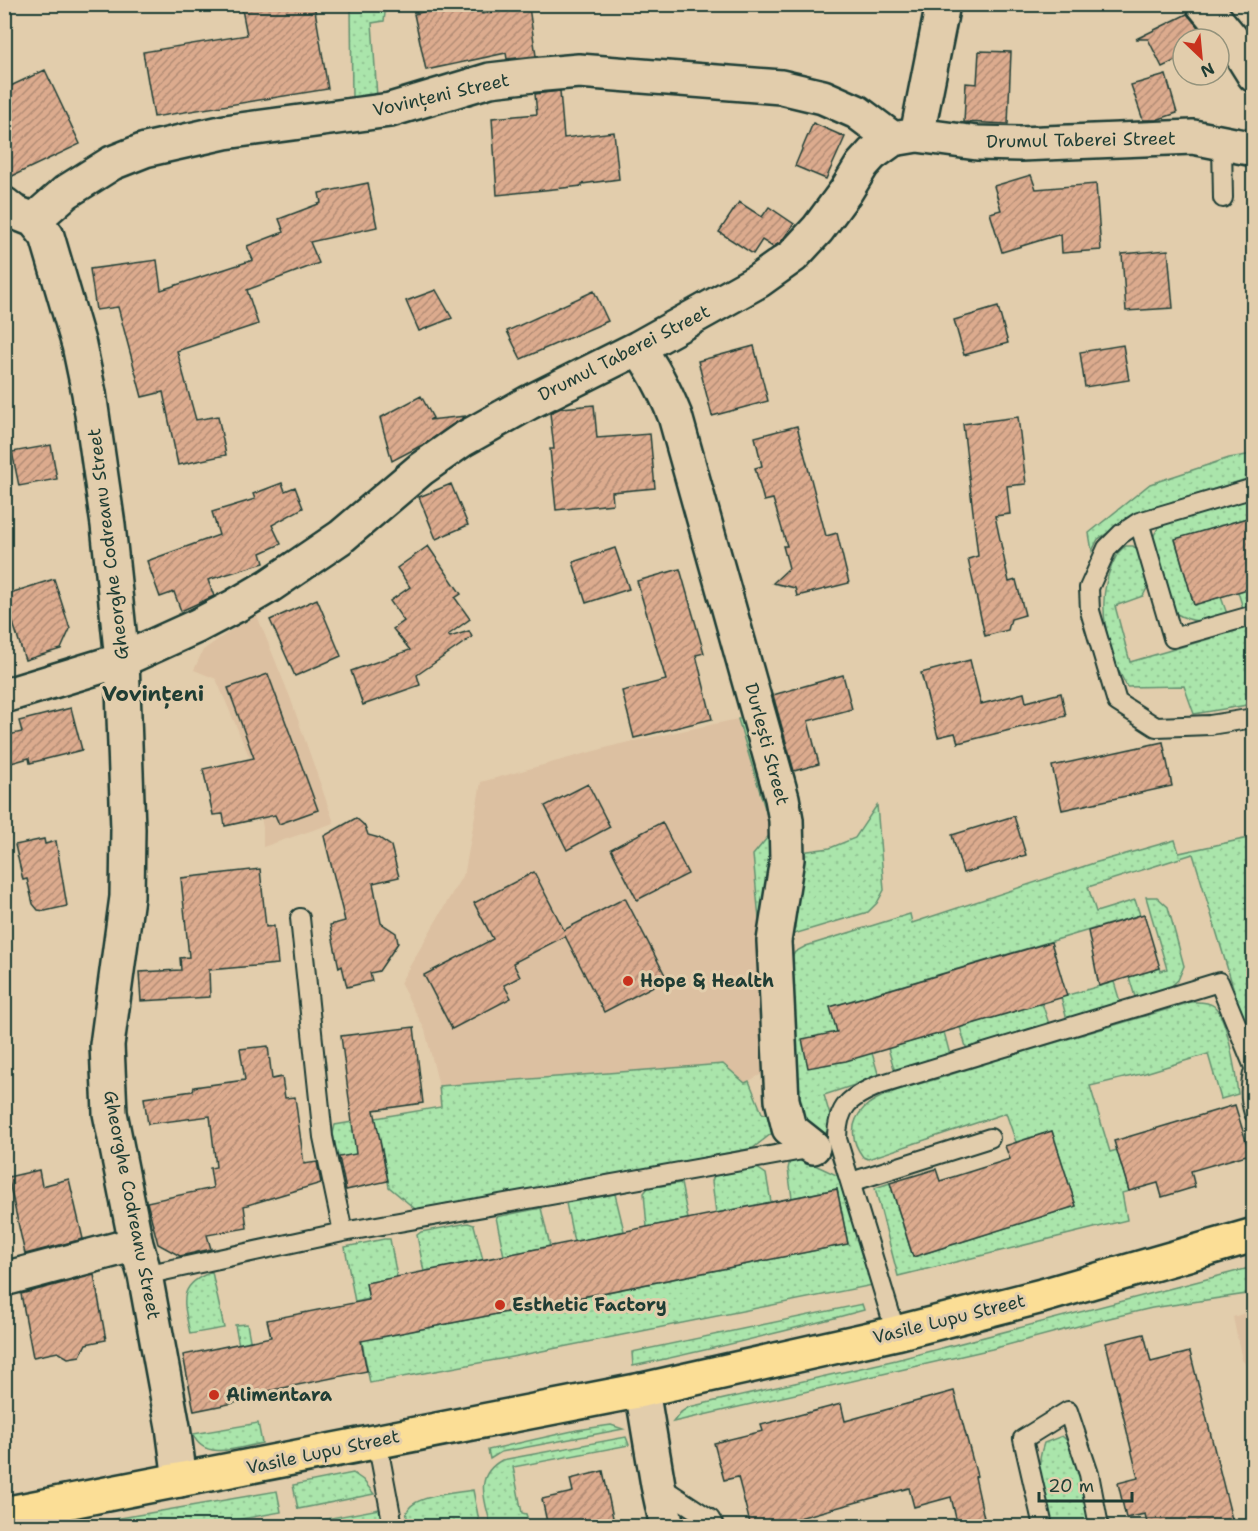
<svg xmlns="http://www.w3.org/2000/svg" width="1258" height="1531" viewBox="0 0 1258 1531" font-family="'Shantell Sans',sans-serif">
<defs>
<pattern id="green-dots" width="8" height="8" patternUnits="userSpaceOnUse" patternTransform="scale(1.5)"><rect width="8" height="8" fill="#aae5ab"/><path d="M2 2h.1M6 6h.1" fill="none" stroke="#92c594" stroke-width="1.8" stroke-linecap="round"/></pattern>
<pattern id="building-hatch" width="6" height="6" patternUnits="userSpaceOnUse" patternTransform="scale(1.5)"><rect width="6" height="6" fill="#dcab8e"/><path d="M-1 1l2-2M0 6l6-6M5 7l2-2" fill="none" stroke="#b28c75"/></pattern>
</defs>
<rect width="100%" height="100%" fill="#e2cdac"/>
<filter id="ink" filterUnits="userSpaceOnUse"><feTurbulence type="fractalNoise" baseFrequency=".0167" numOctaves="2"/><feDisplacementMap in="SourceGraphic" scale="12" xChannelSelector="R" yChannelSelector="G"/><feConvolveMatrix kernelMatrix="1 2 1 2 8 2 1 2 1" color-interpolation-filters="sRGB"/></filter>
<g filter="url(#ink)">
<path fill="#dcc0a1" d="M256,613L290,697L334,823L263,847V828L252,763L216,679L194,670L203,650Z
M738,719L772,832L773,1068L745,1083L723,1064L439,1086L425,1030L400,983L465,871L481,782L620,744Z
M1248,1312L1253,1314V1384L1250,1369L1242,1360L1233,1317Z"/>
<path fill="url(#green-dots)" stroke="#649170" stroke-width="1.5" d="M351,5H386L384,21L372,23L377,97L352,99Z
M1253,454V477L1143,511L1098,539L1092,551L1089,533L1150,484L1229,458Z
M1253,495V516L1175,540L1194,604L1221,597L1227,614C1203,622 1196,625 1173,612L1152,539L1158,528L1165,522Z
M1126,546H1133L1139,552L1148,586L1143,596L1115,606L1130,662L1253,626V704L1194,714L1184,686L1127,687C1107,651 1095,603 1112,565C1116,557 1118,550 1126,546Z
M1253,587V605L1243,608L1238,592Z
M751,717L753,721L771,789L778,832L779,862L768,930L777,1067L773,1068L753,855L772,832L738,719Z
M877,805L884,890L877,903L868,912L794,934L790,931L801,852L830,848L855,838Z
M1253,837V1036L1249,1034L1243,1020L1193,854L1088,887L1096,912L1135,900L1140,915L830,1007L872,1053L879,1077L824,1095L831,1119L830,1128L824,1135L796,1122L788,964L795,952L806,946L910,914L912,923L1094,863L1175,840L1179,853Z
M1146,897H1157L1168,907L1184,966L1178,980L1167,990L1136,1000L1129,977L1160,968L1161,971L1167,969Z
M1114,982L1121,1005L1067,1020L1061,997Z
M1191,1002C1198,1002 1208,1001 1214,1006C1228,1018 1236,1075 1238,1094L1221,1099L1208,1054L1145,1073L1090,1086L1110,1152L1117,1150L1129,1191L1122,1193L1127,1220L898,1276L875,1188L890,1183L913,1257L1076,1206L1052,1131L1016,1142L1006,1113L868,1159L863,1157C851,1141 849,1123 864,1108C880,1092 918,1085 940,1078C1023,1051 1108,1028 1191,1002Z
M1042,1003L1049,1024L967,1050L960,1027Z
M944,1032L950,1055L895,1072L888,1048Z
M723,1064L745,1083L749,1081L762,1113L771,1116L776,1130L753,1148L420,1213L389,1187L382,1149L337,1158L333,1133L335,1125L441,1107L439,1086Z
M802,1159L845,1179L873,1285L517,1356L370,1383L360,1332L375,1329L377,1338L848,1244L837,1189L792,1198L788,1169L790,1160Z
M757,1168L766,1174L771,1202L716,1213L712,1181L714,1176Z
M681,1183L688,1219L647,1227L644,1193L648,1188Z
M615,1194L624,1231L574,1242L566,1203Z
M541,1208L550,1246L504,1256L496,1217Z
M468,1223L474,1225L483,1260L424,1272L417,1235L421,1232Z
M384,1239H390L397,1277L366,1283L369,1299L355,1302L345,1247Z
M1253,1267V1293L1152,1308L1101,1320L992,1349L673,1422L681,1412L689,1407L896,1360Z
M212,1272L224,1328L190,1334C184,1302 176,1285 212,1272Z
M862,1304L864,1310C788,1331 711,1349 633,1366L632,1352Z
M247,1324L260,1394L249,1396L235,1325Z
M258,1423L262,1443C241,1447 203,1462 193,1434Z
M611,1425L623,1429L501,1452L490,1459L488,1450L577,1430Z
M1062,1436L1075,1448L1091,1526H1050C1043,1495 1033,1475 1044,1443Z
M626,1437L629,1445L513,1467L522,1513L526,1514L530,1526H491C485,1500 473,1476 502,1460Z
M353,1473L363,1480L374,1494L298,1509L293,1485Z
M473,1490L479,1521L450,1526H409C408,1523 406,1516 407,1512C412,1495 458,1493 473,1490Z
M277,1491L281,1512L201,1526H74Z
M379,1509L383,1526H300L299,1524Z"/>
<path fill="url(#building-hatch)" stroke="#1f3d34" stroke-width="1.5" d="M241,4H314L328,89L154,117L143,52L247,35Z
M422,4H480L482,14L529,7L536,56L507,59L506,53L426,70L414,14L423,12Z
M1187,14L1208,39H1183V57L1162,67L1148,39H1136Z
M979,51L1011,52L1008,124L964,122L966,83L977,84Z
M45,70L80,144L4,180V89Z
M1166,75L1177,113L1156,120H1143L1131,85Z
M560,91L564,138L614,132L619,179L582,184V186L497,195L492,118L537,114L535,94Z
M813,123L845,137L826,179L795,166Z
M1031,175L1036,189L1096,184L1101,250L1062,253L1061,234L1002,252L990,213L1001,210L994,186Z
M368,183L377,227L310,242L319,263L247,290L258,324L177,351L196,420L218,416L226,455L178,465L163,392L142,397L118,307L96,310L90,269L157,260L161,290L253,260L247,246L284,232L279,219L321,203L319,193Z
M739,202L762,217L769,207L794,224L781,242L773,247L762,240L753,254L719,232Z
M1168,250L1173,308L1126,311L1122,254Z
M436,290L452,318L419,331L406,301Z
M594,291L608,321L521,359L507,331Z
M998,307L1008,343L964,355L954,320Z
M1123,345L1129,380L1085,387L1080,352Z
M754,346L768,401L712,416L698,361Z
M421,396L433,418L429,420L466,416L424,444L392,461L380,418Z
M594,405L597,438L650,434L655,488L612,492L613,504L556,510L550,449H554L550,413L561,408Z
M1018,417L1026,484L1007,486L1010,514L995,516L1009,582L1016,580L1025,615L1011,619L1008,630L985,636L968,559L978,556L963,424Z
M797,426L826,536L837,533L849,583L797,596L795,588L773,583L789,568L783,546H787L773,499L764,501L755,468L762,466L755,437Z
M51,445L57,479L19,486L12,452Z
M282,483L285,491L295,487L303,508L272,525L281,544L261,553L264,563L208,580L214,596L181,611L174,592L160,597L147,561L219,535L212,512L255,499L253,494Z
M451,484L468,525L436,539L419,497Z
M1254,516V587L1194,605L1175,539Z
M428,546L461,594L455,598L470,619L448,635L450,637L469,631L472,637L417,675L420,685L363,705L351,671L410,650L393,629L404,621L390,601L410,587L397,568Z
M615,548L629,589L586,603L573,562Z
M680,569L704,653L696,655L712,719L634,738L622,691L666,680L637,581Z
M54,579L70,629L61,649L25,660L4,595Z
M317,599L341,656L295,676L270,620Z
M970,660L981,704L1024,693L1026,702L1061,693L1066,716L958,743L955,733L938,737L921,673Z
M268,674L318,810L279,824L275,815L225,826L223,814L213,815L203,769L254,758L228,688Z
M843,675L852,709L808,721L819,764L794,771L773,695Z
M71,708L82,750L30,763L29,758L4,765V736L22,732L19,721Z
M1163,742L1172,786L1062,810L1052,766Z
M588,784L610,827L567,850L545,806Z
M1014,816L1026,855L963,873L952,835Z
M356,818L365,826L368,835L379,838L391,846L399,877L373,883L381,923L396,933L398,943L379,971L370,973L372,981L347,987L342,966L339,968L330,925L345,921L324,836Z
M662,822L688,874L637,900L611,849Z
M44,839L45,844L56,841L67,906L45,911L38,910L33,904L27,879L23,880L15,845Z
M260,869L266,927L274,926L278,964L209,970L210,997L141,1001L139,972L181,970L180,958L189,957L181,878Z
M534,872L564,930L625,898L667,979L604,1012L565,936L513,963L520,977L504,985L511,998L452,1029L424,975L493,939L474,903Z
M1144,914L1160,968L1099,986L1088,931Z
M1051,942L1067,996L846,1061L808,1068L802,1039L837,1032L830,1007Z
M414,1027L423,1103L374,1110L388,1181L346,1190L339,1157L356,1154L341,1036Z
M268,1046L272,1079L282,1077L285,1098L295,1097L304,1164L317,1162L321,1183L244,1206L247,1228L207,1235L211,1249L180,1256L158,1244L147,1202L213,1188L210,1168L216,1167L210,1116L148,1124L144,1098L193,1091L194,1087L245,1080L240,1049Z
M1235,1105L1250,1154L1191,1171L1195,1187L1162,1197L1158,1183L1129,1191L1114,1141Z
M1052,1131L1076,1206L913,1257L890,1183L936,1169L940,1181L1010,1159L1005,1146Z
M39,1170L42,1186L69,1179L83,1239L25,1254L8,1177Z
M837,1189L848,1244L361,1341L367,1371L238,1397L239,1402L194,1411L183,1355L271,1337L267,1320L369,1300L366,1283Z
M94,1275L106,1340L86,1344L80,1356L68,1358L58,1352L33,1357L21,1294Z
M1144,1334L1151,1362L1190,1352L1234,1527H1148L1145,1514L1126,1518L1118,1483L1138,1478L1106,1343Z
M954,1391L977,1476L975,1477L986,1527H958L951,1497L914,1507L909,1488L766,1527H751L738,1477L724,1480L714,1443L763,1431L761,1425L841,1404L845,1421Z
M603,1471L615,1527H548L542,1499L573,1492L570,1479Z"/>
<g fill="none" stroke-linecap="round" stroke-linejoin="round">
<g stroke="#1f3d34" stroke-width="22">
<path id="lane" d="M1222,144L1223,198
M1254,488L1139,522L1121,534L1107,548L1089,588L1090,611L1117,702L1156,727L1210,725L1254,718
M1139,522L1173,638L1254,615
M300,918L323,1137L343,1232
M1254,1070C1250,1084 1249,1098 1254,1113
M851,1182L990,1138
M145,1275L343,1232L814,1148
M896,1333L837,1139C837,1106 850,1097 879,1085L1219,982L1254,1067
M377,1441L393,1526
M658,1485L710,1519L714,1526
M1043,1526L1023,1439L1068,1411L1089,1474L1099,1526"/>
</g>
<g stroke="#1f3d34" stroke-width="38">
<path id="street" d="M1203,4L1231,38L1254,75
M917,135L943,4
M4,204L14,212L34,220L47,236L79,345L89,393L108,525L122,660L128,829L127,897L107,1045L110,1113L136,1244L145,1275L173,1427L180,1480
M34,220L66,192L112,163L145,150L225,132L390,110L490,80L533,75L579,71L781,87L823,97L857,112L893,139
M638,348C655,370 665,391 675,416L782,798L786,820L787,859L774,941L782,1100L789,1128L813,1147
M4,696L122,660L197,626L235,606L269,586L341,537L421,469L462,440L528,403L638,348L758,281L793,256L818,229L846,191L862,165L872,154L893,139L917,135L977,143L1020,144L1193,137L1254,149
M4,1279L136,1244
M642,1390L658,1485L667,1526"/>
</g>
<g stroke="#1f3d34" stroke-width="38">
<path id="primary" d="M4,1514L642,1390L896,1333L1042,1296L1254,1235"/>
</g>
<use href="#lane" stroke="#e2cdac" stroke-width="18"/>
<use href="#street" stroke="#e2cdac" stroke-width="33"/>
<use href="#primary" stroke="#fbde96" stroke-width="33"/>
</g>
</g>
<g fill="#c8321e" stroke="#e2cdac" stroke-width="2">
<circle cx="628" cy="981" r="6"/>
<circle cx="500" cy="1305" r="6"/>
<circle cx="214" cy="1395" r="6"/>
</g>
<g text-anchor="middle" dominant-baseline="central" stroke-width="6" stroke-linejoin="round" paint-order="stroke">
<g font-size="18" fill="#1f3d34" stroke="#e2cdac">
<text transform="translate(441 95) rotate(-13)">Vovințeni Street</text>
<text transform="translate(1081 140) rotate(-1)">Drumul Taberei Street</text>
<text transform="translate(624 353) rotate(-27)">Drumul Taberei Street</text>
<text transform="translate(108 544) rotate(-97)">Gheorghe Codreanu Street</text>
<text transform="translate(767 744) rotate(75)">Durlești Street</text>
<text transform="translate(132 1205) rotate(79)">Gheorghe Codreanu Street</text>
<text transform="translate(949 1319) rotate(-14)">Vasile Lupu Street</text>
<text transform="translate(323 1452) rotate(-12)">Vasile Lupu Street</text>
</g>
<g font-size="18" font-weight="bold" fill="#1f3d34" stroke="#e2cdac" text-anchor="start">
<text x="640" y="981">Hope &amp; Health</text>
<text x="512" y="1305">Esthetic Factory</text>
<text x="226" y="1395">Alimentara</text>
</g>
<g font-size="21" font-weight="bold" fill="#1f3d34" stroke="#e2cdac">
<text x="153" y="694">Vovințeni</text>
</g>
</g>
<rect width="1258" height="1531" fill="none" stroke="#e2cdac" stroke-width="24"/>
<rect x="12" y="12" width="1234" height="1507" fill="none" stroke="#1f3d34" stroke-width="2" filter="url(#ink)"/>
<g transform="translate(1201 57) rotate(154)"><circle r="28" fill="#e2cdac" stroke="#94937c" stroke-width="1.5"/>
<path d="M0-4.5L10 22L0 15L-10 22Z" fill="#c8321e"/>
<text y="-9" font-size="16" font-weight="bold" text-anchor="middle" fill="#1f3d34">N</text>
</g>
<path d="M1039 1492v9h93v-9" fill="none" stroke="#1f3d34" stroke-width="3"/>
<text x="1048" y="1492" font-size="18" fill="#1f3d34" stroke="#e2cdac" stroke-width="4.5" paint-order="stroke">20 m</text>
</svg>
